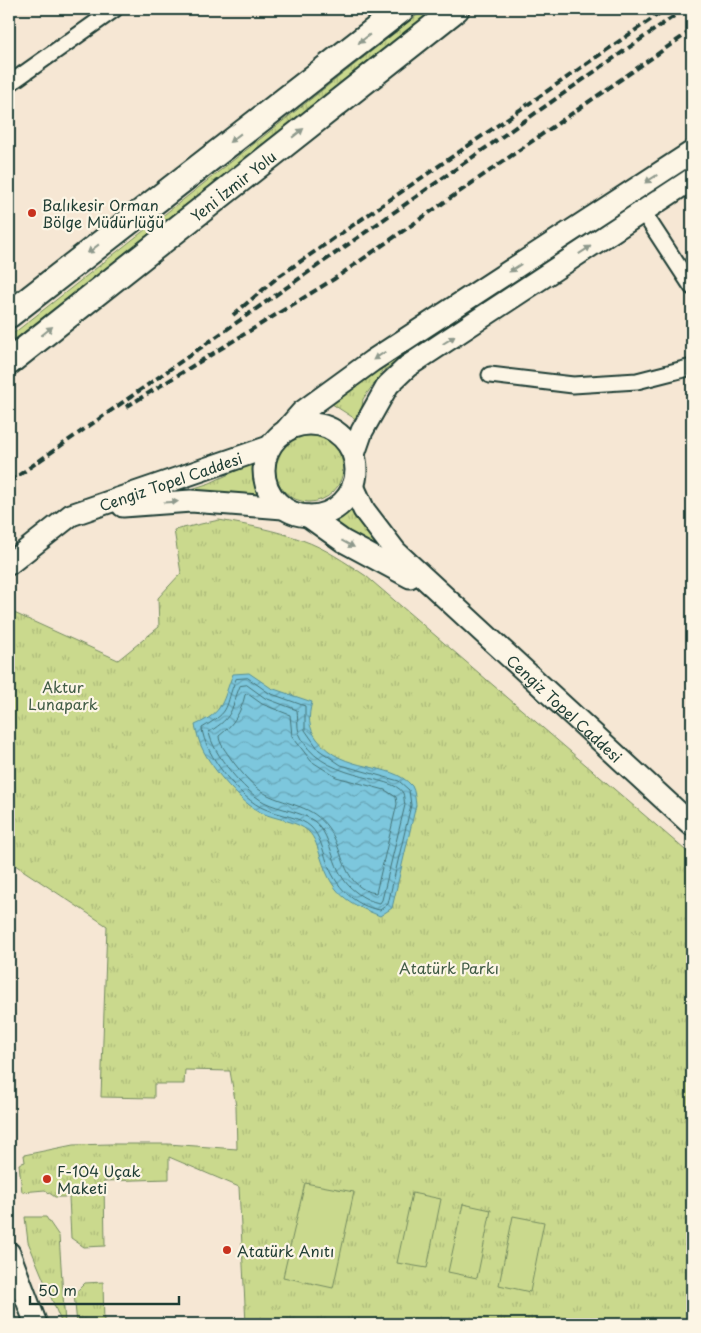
<svg xmlns="http://www.w3.org/2000/svg" width="701" height="1333" viewBox="0 0 701 1333" font-family="'Playpen Sans',sans-serif">
<defs>
<pattern id="grass-tufts" width="24" height="20" patternUnits="userSpaceOnUse" patternTransform="scale(1.25)"><rect width="24" height="20" fill="#cad98d"/><path d="M3 7l-1-3M5 7V3M7 7l1-3M15 17l-1-3M17 17v-4M19 17l1-3" fill="none" stroke="#adbb7a"/></pattern>
<pattern id="water-waves" width="16" height="10" patternUnits="userSpaceOnUse" patternTransform="scale(1.25)"><rect width="16" height="10" fill="#7dc7dd"/><path d="M0 5q4-4 8 0t8 0" fill="none" stroke="#66a3b4"/></pattern>
</defs>
<rect width="100%" height="100%" fill="#f6e7d4"/>
<filter id="ink" filterUnits="userSpaceOnUse"><feTurbulence type="fractalNoise" baseFrequency=".02" numOctaves="2"/><feDisplacementMap in="SourceGraphic" scale="10" xChannelSelector="R" yChannelSelector="G"/><feConvolveMatrix kernelMatrix="1 2 1 2 8 2 1 2 1" color-interpolation-filters="sRGB"/></filter>
<g filter="url(#ink)">
<path fill="url(#grass-tufts)" stroke="#748b60" d="M425,9H434L9,344V337Z
M446,326L383,371L363,399L360,422L329,402L392,357Z
M275 468a34 34 0 1 1 68 0a34 34 0 1 1-68 0Z
M253,463L256,483L263,498L182,492L210,483Z
M351,505L391,558L331,522L342,515Z
M219,520C247,525 275,530 302,540C325,548 345,562 366,576L692,856V1324H246L239,1187L169,1157V1179L104,1181L105,1246L84,1247L71,1238L69,1197H55L45,1190L22,1192L19,1164L25,1162L24,1155L73,1145L110,1144H168L237,1149L236,1106L230,1071L185,1070L184,1084H154V1098L101,1097L107,926L9,861V615L12,612L118,660L159,627L158,598L181,573L174,530Z
M25,1217H46L59,1236L65,1324H62L28,1242Z
M103,1282L104,1324H77L74,1294L85,1283Z"/>
<path fill="#cad98d" stroke="#748b60" d="M305,1183L354,1192L333,1288L283,1277Z
M412,1193L441,1199L427,1268L397,1263Z
M463,1204L491,1210L477,1278L448,1272Z
M513,1216L544,1222L530,1292L499,1285Z"/>
<path fill="url(#water-waves)" stroke="#579099" d="M249,673L271,688L312,702C308,717 308,727 317,739C344,775 390,760 412,786C415,791 415,799 416,805L392,908L380,916C346,902 333,895 321,858C318,849 315,837 308,831C297,821 275,819 262,813C242,804 213,770 203,750C199,743 197,733 195,725C225,712 222,701 233,674Z"/>
<g fill="none" stroke-linecap="round" stroke-linejoin="round">
<path stroke="#457478" stroke-width="1" d="M248,678L269,693L305,706V730L319,750L341,765L399,781L409,790L411,805L388,904L380,910C354,906 335,886 327,862C323,850 320,836 311,827C301,817 279,815 265,809C241,800 204,754 202,728C234,709 223,709 236,679Z
M247,685L265,698L297,710C298,717 297,726 299,733C318,782 393,774 403,793C404,796 404,801 405,805L382,900L380,903C372,902 362,897 356,892C329,873 335,837 314,821C300,811 280,810 264,802C245,792 212,753 209,732C235,716 230,710 240,686Z
M248,694L262,704L290,715L292,736L311,761L336,777L385,790L396,797L397,804L376,893C344,889 344,853 331,832C315,806 295,807 270,796C255,790 241,772 231,759C227,752 219,744 219,736C233,725 241,713 245,695Z"/>
<g stroke="#1f3d34" stroke-width="19">
<path id="minor" d="M9,84L115,9
M643,212L692,287
M490,375L573,385L637,381L692,367"/>
</g>
<g stroke="#1f3d34" stroke-width="25">
<g id="secondary">
<circle cx="310" cy="470" r="46"/>
<path d="M287,429L302,412L372,361L692,152"/>
<path d="M354,454L362,431L388,385L408,366L692,179"/>
<path id="s1" d="M353,486L364,510L396,552L692,825"/>
<path d="M123,506L191,501L283,508"/>
<path d="M308,516L343,541L410,577"/>
<path id="s2" d="M9,564L71,515L269,447"/>
<path d="M9,1253L36,1324"/>
</g>
</g>
<g stroke="#1f3d34" stroke-width="29">
<g id="trunk">
<path d="M9,315L402,9"/>
<path id="s3" d="M9,362L456,9"/>
</g>
</g>
<use href="#minor" stroke="#fcf5e5" stroke-width="15"/>
<use href="#secondary" stroke="#fcf5e5" stroke-width="21"/>
<use href="#trunk" stroke="#fcf5e5" stroke-width="25"/>
<path stroke="#1f3d34" stroke-width="4" stroke-dasharray="8 4" stroke-linecap="butt" d="M233,315L278,277L666,9
M126,407L334,279L692,30
M9,482L684,9"/>
</g>
<defs><path id="oneway-solid" d="M-6-.8H1V-3.2L6.5 0L1 3.2V.8H-6Z" transform="scale(1.25)"/></defs>
<g fill="#8e998c">
<use href="#oneway-solid" transform="translate(364 39) rotate(142)"/>
<use href="#oneway-solid" transform="translate(298 133) rotate(-38)"/>
<use href="#oneway-solid" transform="translate(235 138) rotate(142)"/>
<use href="#oneway-solid" transform="translate(651 179) rotate(147)"/>
<use href="#oneway-solid" transform="translate(93 249) rotate(142)"/>
<use href="#oneway-solid" transform="translate(585 250) rotate(-34)"/>
<use href="#oneway-solid" transform="translate(515 268) rotate(147)"/>
<use href="#oneway-solid" transform="translate(47 331) rotate(-39)"/>
<use href="#oneway-solid" transform="translate(449 340) rotate(-32)"/>
<use href="#oneway-solid" transform="translate(379 356) rotate(147)"/>
<use href="#oneway-solid" transform="translate(171 502) rotate(-3)"/>
<use href="#oneway-solid" transform="translate(348 544) rotate(28)"/>
</g>
</g>
<g fill="#c8321e" stroke="#fcf5e5" stroke-width="2">
<circle cx="32" cy="213" r="5"/>
<circle cx="47" cy="1179" r="5"/>
<circle cx="227" cy="1250" r="5"/>
</g>
<g text-anchor="middle" dominant-baseline="central" stroke-width="4.5" stroke-linejoin="round" paint-order="stroke">
<g font-size="15" fill="#1f3d34" stroke="#fcf5e5">
<text stroke="none"><textPath href="#s3" startOffset="285">Yeni İzmir Yolu</textPath></text>
<text stroke="none"><textPath href="#s2" startOffset="184">Cengiz Topel Caddesi</textPath></text>
<text stroke="none"><textPath href="#s1" startOffset="309">Cengiz Topel Caddesi</textPath></text>
</g>
<g font-size="15" fill="#1f3d34" stroke="#fcf5e5" text-anchor="start">
<text x="42" y="204">Balıkesir Orman<tspan x="42" dy="17">Bölge Müdürlüğü</tspan></text>
<text x="57" y="1170">F-104 Uçak<tspan x="57" dy="17">Maketi</tspan></text>
<text x="237" y="1250">Atatürk Anıtı</text>
</g>
<g font-size="15" fill="#415c46" stroke="#fcf5e5">
<text x="63" y="686">Aktur<tspan x="63" dy="17">Lunapark</tspan></text>
<text x="449" y="967">Atatürk Parkı</text>
</g>
</g>
<rect width="701" height="1333" fill="none" stroke="#fcf5e5" stroke-width="30"/>
<rect x="15" y="15" width="671" height="1303" fill="none" stroke="#1f3d34" stroke-width="2" filter="url(#ink)"/>
<path d="M30 1296v8h149v-8" fill="none" stroke="#1f3d34" stroke-width="2.5"/>
<text x="38" y="1296" font-size="15" fill="#1f3d34" stroke="#fcf5e5" stroke-width="4" paint-order="stroke">50 m</text>
</svg>
